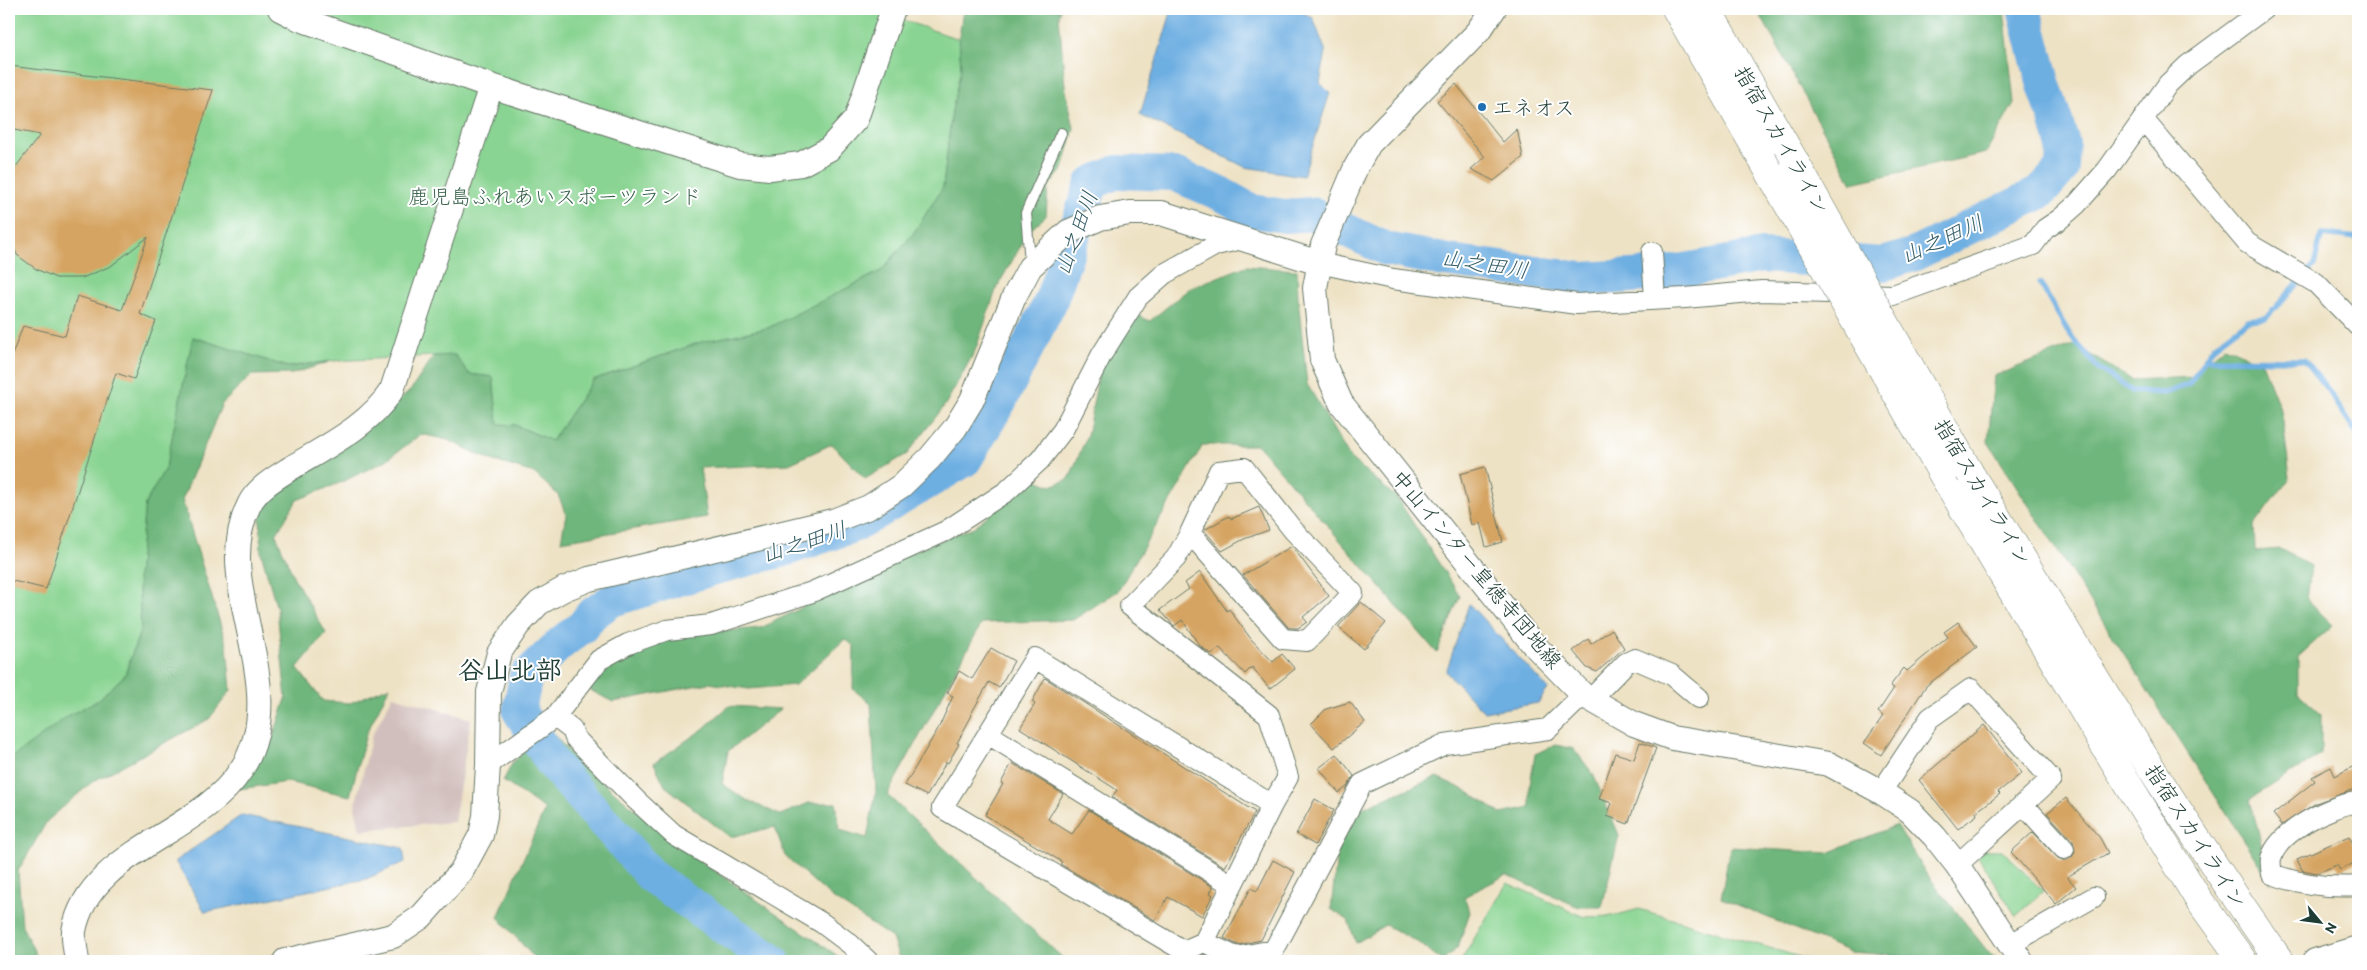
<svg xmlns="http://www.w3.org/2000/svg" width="2367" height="970" viewBox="0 0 2367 970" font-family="Itim,'Klee One',sans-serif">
<rect width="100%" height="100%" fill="#fff"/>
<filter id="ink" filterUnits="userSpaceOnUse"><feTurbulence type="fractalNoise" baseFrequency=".02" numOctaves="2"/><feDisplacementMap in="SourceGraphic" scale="10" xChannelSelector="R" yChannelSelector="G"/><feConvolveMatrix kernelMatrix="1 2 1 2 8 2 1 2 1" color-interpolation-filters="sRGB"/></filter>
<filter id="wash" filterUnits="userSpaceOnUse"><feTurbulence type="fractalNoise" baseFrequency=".0096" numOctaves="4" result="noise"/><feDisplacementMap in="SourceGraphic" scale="20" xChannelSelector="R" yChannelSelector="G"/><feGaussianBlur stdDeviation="1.12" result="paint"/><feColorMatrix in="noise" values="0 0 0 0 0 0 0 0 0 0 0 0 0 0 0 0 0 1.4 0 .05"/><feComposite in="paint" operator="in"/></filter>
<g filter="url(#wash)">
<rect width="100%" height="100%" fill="#eee2c4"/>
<path fill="#d1bfbd" d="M393,696L471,719L454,822L360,830L355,807L372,735Z"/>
<path fill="#89d492" stroke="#548863" d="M9,9H869L959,39L961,68L952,111L943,187L913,234L881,271L768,328L701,342L593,380L552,441L515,425L498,424L493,377L469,374L455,355L332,361L288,367L193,337L166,467L145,504L138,576L141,628L125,675L98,700L68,716L9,760Z
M1983,850H2002L2043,891L2016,916L1977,855Z
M1507,883L1584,917L1613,916L1639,909L1813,961H1461Z"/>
<path fill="#6eb67c" stroke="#467a58" d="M963,9H1061L1059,16L1065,86L1074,128L1063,169L1048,187L1046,216L1030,230L997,287L975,351L945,405L907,454L865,479L832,444L789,464L700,468L707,517L561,541L566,514L558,495L534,473L488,459L448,440L421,434L385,461L342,482L297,500L276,535L294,578L326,633L297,668L323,701L350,703L390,686L366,734L350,796L287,782L239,789L271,743L286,699L277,609L261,552L260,514L282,480L371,424L410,391L434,356L455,355L469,374L493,377L498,424L515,425L552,441L593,380L701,342L768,328L881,271L913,234L943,187L952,111L961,68L959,39Z
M1757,9H2004L2014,103L1986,153L1852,183Z
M1246,266L1297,270L1298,298L1307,384L1350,458L1397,498L1460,596L1437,653L1258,445H1203L1118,591L1073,620L982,623L887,795L1066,961H900L892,938L831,897L785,856L775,827L730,837L665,786L654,763L703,729L729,706L781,709L728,751L722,784L747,800L780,815L809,803H836L840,830L867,838L876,792L871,704L853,689L854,646L845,639L795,685L749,689L709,683L613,702L586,688L619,661L668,636L761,628L801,608L834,583L974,527L1032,478L1051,486L1069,479L1087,436L1099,372L1128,311L1150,321L1190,288Z
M193,337L288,367L332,361L292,374L252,375L222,404L182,500L227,646L231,690L209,719L92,782L47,821L18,871L22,926L39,961H9V760L68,716L98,700L125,675L141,628L138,576L145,504L166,467Z
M2074,345L2132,380L2192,377L2224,346L2262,363L2282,414L2290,478L2254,525L2255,551L2280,549L2311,566L2307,600L2333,625L2298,657V693L2321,714V755L2250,799L2271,883L1988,442L1994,376Z
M549,729L576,760L683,849L845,961H537L498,917L545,809L503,781L513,762Z
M1556,745L1574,749L1593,774L1619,835L1602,907H1579L1506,875L1464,897L1470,912L1458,947L1443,961L1419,943L1385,925L1356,943L1348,920L1331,909L1338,847L1362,808L1437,777L1467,791L1501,814L1530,807V784L1535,754Z
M1897,825L1925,872L1989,953L1999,961H1932L1924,957L1850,952L1721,898L1730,847L1828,853Z"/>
<path fill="#6eafe2" stroke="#46768b" d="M1172,9H1297L1313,18L1326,52L1320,83L1330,93L1303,176L1245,167L1140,115Z
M1469,604L1548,689L1538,703L1484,712L1446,672Z
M242,815L403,848L405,862L366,879L205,912L175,861Z"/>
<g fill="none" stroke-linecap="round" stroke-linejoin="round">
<path stroke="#6eafe2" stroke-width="5.5" d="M2040,283L2070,335L2098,368L2132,391L2166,393L2189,384L2214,346L2248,320L2266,318L2314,265L2322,234L2358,238
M2205,359L2304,360L2328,390L2358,435"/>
<path stroke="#6eafe2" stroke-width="34" d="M773,961L652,877L553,764L519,711L526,676L561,643L583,626L591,615L612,600L715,568L787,549L858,524L965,460L1000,401L1050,303L1092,183L1117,172L1174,174L1223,195L1252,211L1285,216L1312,214L1386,249L1443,260L1583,279L1663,274L1762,256L1884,264L1915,254L2041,192L2062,168L2063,143L2043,82L2024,9"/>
</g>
<g id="blocks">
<path fill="#d5a462" d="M9,66L213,90L140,314L156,321L134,379L116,373L46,589L9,580V354L12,355L23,326L65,336L77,296L122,310L148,237L111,266L82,278H56L36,269L17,255L9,234V189L15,168L40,135L9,129Z
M1456,84L1503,142L1517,129L1523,157L1494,181L1471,169L1485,157L1437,101Z
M1485,467L1503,542L1486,547L1480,523L1472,525L1460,474Z
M1259,507L1269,530L1244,539L1222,551L1204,530L1229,516L1231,519Z
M1292,546L1329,596L1303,617L1307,622L1298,628H1289L1243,575Z
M1200,572L1227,611L1229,609L1251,639L1273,662L1282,654L1295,669L1270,689L1252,667L1245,674L1220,648L1211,654L1200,646L1182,620L1174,626L1160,610L1189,589L1185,583Z
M1361,602L1386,623L1364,649L1338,627Z
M1958,622L1977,647L1926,686L1881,755L1864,743L1883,716L1878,712L1894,688L1890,686L1904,668L1907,671L1948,637L1944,632Z
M1612,629L1624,648L1597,672L1587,668L1573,651L1588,639L1591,644Z
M991,648L1014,661L999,688L989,682L971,714L972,715L957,743L959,744L948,763L946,762L927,796L905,785L939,727L953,696L947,693L959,671L972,679Z
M1045,678L1255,812L1225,867L1112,797L1117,790L1020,728L1035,704L1032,702Z
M1350,702L1365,722L1334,748L1311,724L1326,709Z
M1984,725L2022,773L1998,792L2000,794L1976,812L1977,815L1958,829L1919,780Z
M1640,742L1656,748L1628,824L1607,816L1612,803L1599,799L1615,753L1634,759Z
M1337,754L1354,776L1347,787L1339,793L1319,768Z
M1012,763L1063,794L1048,819L1072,834L1089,810L1213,887L1210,893L1213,895L1202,916L1168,897L1155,920L1060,864L1062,862L985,815L1003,784L1001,783Z
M2358,764V788L2316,803L2282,825L2273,814L2315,781L2312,777L2331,767L2335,776Z
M2066,798L2100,838L2108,853L2067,877L2076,887L2056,904L2011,852L2033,832L2060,860H2067L2072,857L2075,852L2073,841L2047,813Z
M1315,799L1334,810L1315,845L1296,834Z
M2349,836L2358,853V861L2340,870L2337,865L2317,873L2302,870L2297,859Z
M1273,860L1295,872L1261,940L1238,945L1224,938L1251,888L1257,891Z"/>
</g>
</g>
<g filter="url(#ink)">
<use href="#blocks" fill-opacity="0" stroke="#677766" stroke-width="1"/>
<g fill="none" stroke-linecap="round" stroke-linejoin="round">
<g stroke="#677766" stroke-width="12">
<path id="service" d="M1030,263L1026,213L1061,133"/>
</g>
<g stroke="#677766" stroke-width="22">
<path id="minor" d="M2143,119L2247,243L2316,283L2358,326
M1652,252L1655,300
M1319,263L1393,279L1577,304L1685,298L1762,291L1893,295L2033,245L2045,229L2060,219L2077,204L2107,170L2168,84L2188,65L2264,9
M1190,533L1283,639L1307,641L1353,593L1293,530L1244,468L1219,471L1190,533L1176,558L1130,606L1269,715L1288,777L1272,805L1035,658L942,808L1184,951L1204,942L1236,957L1274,950L1362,784L1445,744L1548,729L1583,695
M1591,699L1626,663L1635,659L1672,675L1699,698
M555,717L599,660L628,644L667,630L711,625L812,592L946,531L1007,491L1040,460L1063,430L1102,354L1138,297L1164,274L1216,245L1242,239
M988,734L1232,885
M488,765L555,717L572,730L575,738L636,800L674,835L822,923L850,944L868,961
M1881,792L1930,718L1971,689L2051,779L1957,865
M2358,802C2332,805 2280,830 2271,858C2270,863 2271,869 2272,874C2299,884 2329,888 2358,886
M2023,804L2064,849
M1204,942L1272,805
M2009,945L2094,897"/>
</g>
<g stroke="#677766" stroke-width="26">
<path id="tertiary" d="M280,9L300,19L491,86L740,165L770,168L801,164L829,149L856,119L893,9
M1494,9L1478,32L1369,144L1356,167L1323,245L1315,288L1322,360L1341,403L1533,644L1583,695L1634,724L1672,738L1829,764L1881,792L1910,811L1935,837L1957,865L2021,961
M77,961C76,952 73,940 74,931C88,851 200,834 241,770C295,687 209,586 249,505C257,488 277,477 291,468C327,446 369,426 392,390L491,86
M285,961L393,936L421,917L461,872L481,835L485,816L488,765L489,692L499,653L518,625L539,603L564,589L589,579L833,521L869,507L901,486L930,458L955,428L972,400L1014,297L1030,267L1068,232L1100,218L1130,213H1161L1319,263
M2315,961L2358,948"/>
</g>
<g stroke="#677766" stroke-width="29">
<path id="primary" d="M1676,9L1762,159
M1707,9L1795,162
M1943,475L2101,740L2199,900L2243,961
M1971,475C2072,639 2169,805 2280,961"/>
</g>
<use href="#service" stroke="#fff" stroke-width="10"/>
<use href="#minor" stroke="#fff" stroke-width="20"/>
<use href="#tertiary" stroke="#fff" stroke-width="24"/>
<use href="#primary" stroke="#fff" stroke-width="28"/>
<g stroke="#677766" stroke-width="29" stroke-linecap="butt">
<path id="primary-bridge" d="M1762,159L1943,475
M1795,162L1971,475"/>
</g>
<use href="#primary-bridge" stroke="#fff" stroke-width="28"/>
</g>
</g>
<circle fill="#1f6fb2" stroke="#fff" stroke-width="2" cx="1482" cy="107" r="5"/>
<g text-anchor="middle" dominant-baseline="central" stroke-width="4" stroke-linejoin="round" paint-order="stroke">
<g font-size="21" fill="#1f3d34" stroke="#fff" text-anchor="start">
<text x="1492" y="107">エネオス</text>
</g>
<g font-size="21" fill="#1f3d34" stroke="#fff">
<text transform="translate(1782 140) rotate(60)">指宿スカイライン</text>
<text transform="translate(1983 492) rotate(59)">指宿スカイライン</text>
<text transform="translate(1477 569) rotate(50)">中山インター皇徳寺団地線</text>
<text transform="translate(2196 836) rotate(57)">指宿スカイライン</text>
</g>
<g font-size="21" fill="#3a634c" stroke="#fff">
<text x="555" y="196">鹿児島ふれあいスポーツランド</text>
</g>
<g font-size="22" font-style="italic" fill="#375f68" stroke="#fff">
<text transform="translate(1076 233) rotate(-70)">山之田川</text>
<text transform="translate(1942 239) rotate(-24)">山之田川</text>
<text transform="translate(1485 264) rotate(9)">山之田川</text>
<text transform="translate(804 542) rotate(-18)">山之田川</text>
</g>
<g font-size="26" font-weight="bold" fill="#1f3d34" stroke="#fff">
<text x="510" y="670">谷山北部</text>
</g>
</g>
<rect width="2367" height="970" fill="none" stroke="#fff" stroke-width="30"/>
<g transform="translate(2320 922) rotate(119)" stroke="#ffffff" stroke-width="4" paint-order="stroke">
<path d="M0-4L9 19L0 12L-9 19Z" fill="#1f3d34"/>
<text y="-8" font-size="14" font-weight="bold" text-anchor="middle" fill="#1f3d34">N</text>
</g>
</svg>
